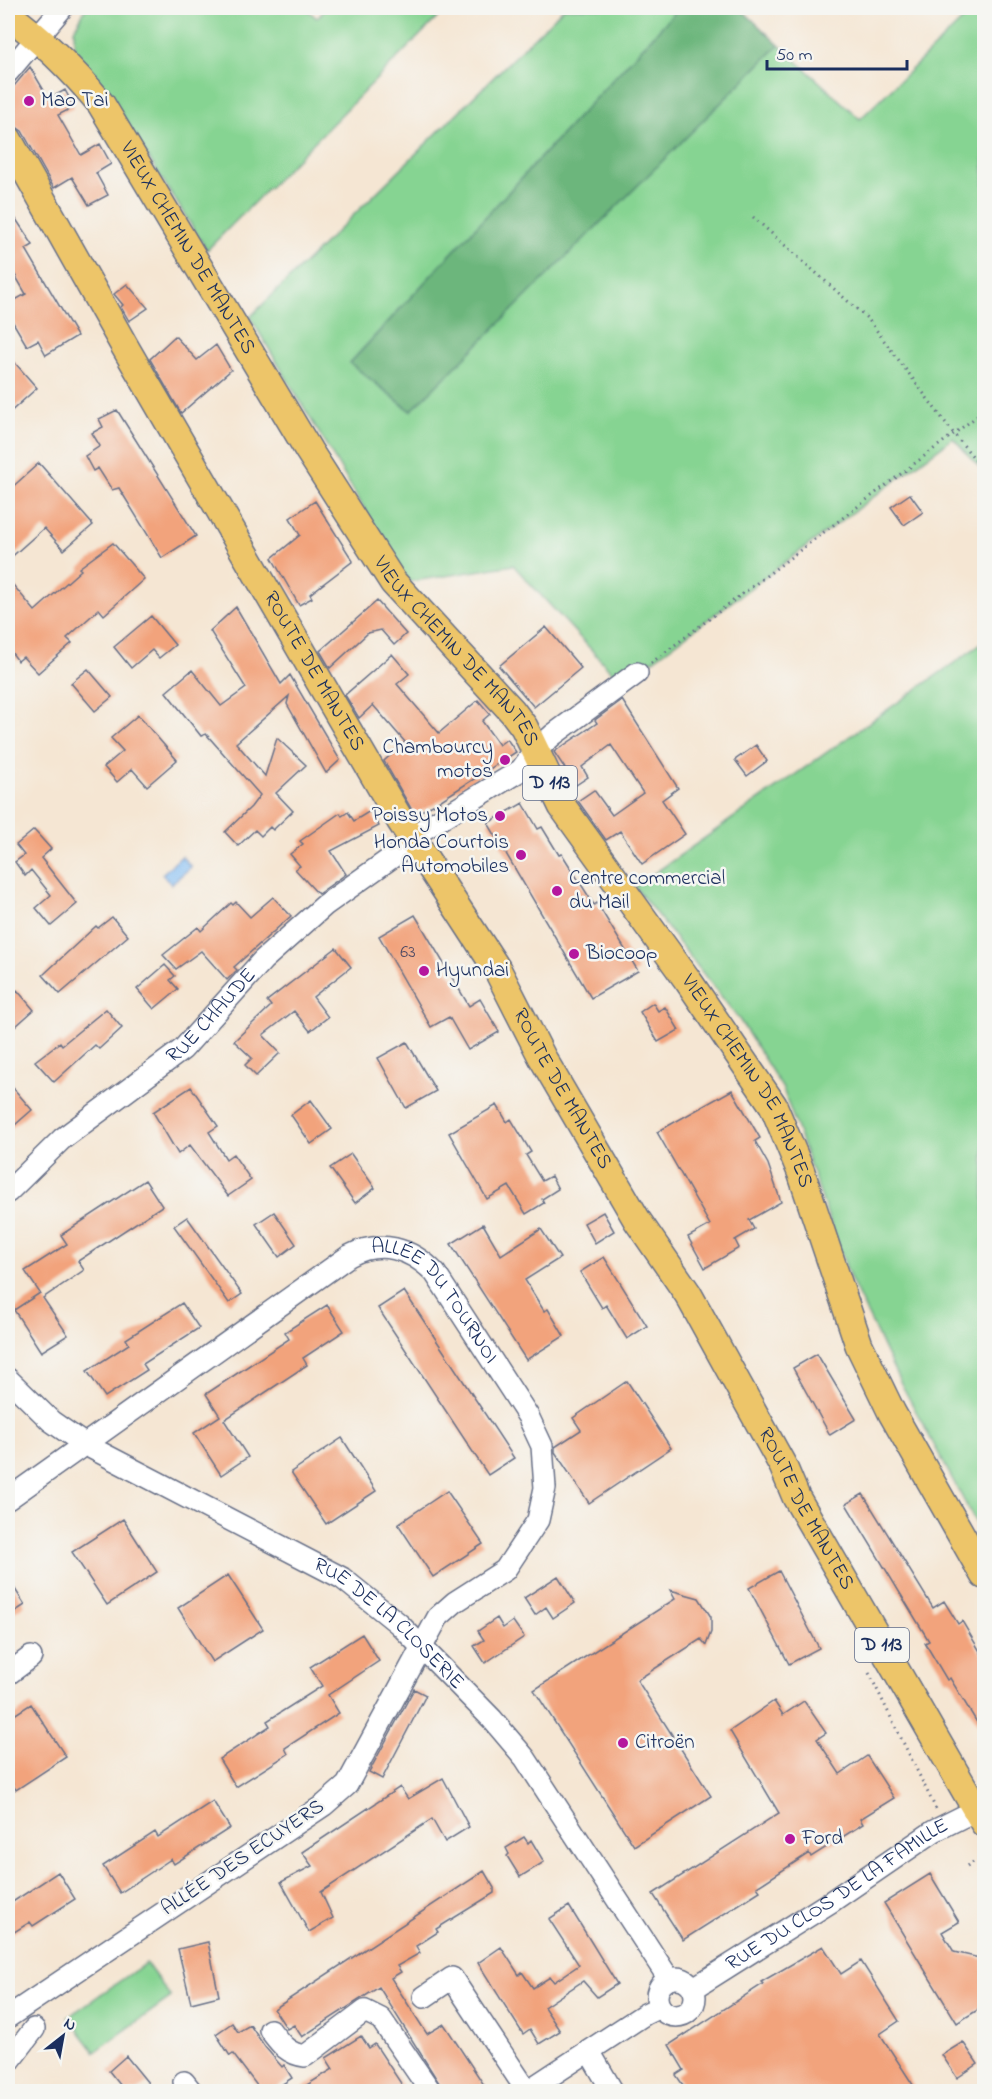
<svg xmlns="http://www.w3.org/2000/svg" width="992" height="2099" viewBox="0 0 992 2099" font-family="'Indie Flower',sans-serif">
<rect width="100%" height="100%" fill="#f6f6f2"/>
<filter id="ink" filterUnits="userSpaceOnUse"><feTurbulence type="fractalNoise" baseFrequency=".0167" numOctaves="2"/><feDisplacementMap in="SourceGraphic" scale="12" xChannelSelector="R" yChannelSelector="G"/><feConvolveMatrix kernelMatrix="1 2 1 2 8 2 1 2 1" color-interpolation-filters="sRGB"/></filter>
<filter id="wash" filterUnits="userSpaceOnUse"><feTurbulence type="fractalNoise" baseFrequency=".008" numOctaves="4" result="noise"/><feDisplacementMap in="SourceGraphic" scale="24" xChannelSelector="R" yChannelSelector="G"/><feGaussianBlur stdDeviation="1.35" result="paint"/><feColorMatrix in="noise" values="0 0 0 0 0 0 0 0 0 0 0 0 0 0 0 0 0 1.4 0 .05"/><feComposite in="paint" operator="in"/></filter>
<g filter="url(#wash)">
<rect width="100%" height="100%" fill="#f5e6d3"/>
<path fill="#86d492" stroke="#508278" stroke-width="1.5" d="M86,8H305L317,18L327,8H447L207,250L119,111L75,58L74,30Z
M564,8H679L350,363L410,411L779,45L860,119L975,8H984V472L953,438L622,683L513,565L408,582L250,317Z
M984,642V1538L897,1376L850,1278L783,1089L739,1019L635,887Z
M146,1963L171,1997L95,2052L68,2017Z"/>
<path fill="#6cb67c" stroke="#44726d" stroke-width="1.5" d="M679,8H740L779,45L411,411L350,363Z"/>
<path fill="#83bdf4" stroke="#4f76a9" stroke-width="1.5" d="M182,856L191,867L171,884L162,874Z"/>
<g id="blocks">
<path fill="#f2a37b" d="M30,67L49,99L65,90L74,107L58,115L81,155L100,144L111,164L96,173L108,195L89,205L72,177L54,188L22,131L12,124L8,116V93Z
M8,207L33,245L26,249L77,336L46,355L38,340L27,346L8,314V304L26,294L8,263Z
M127,284L148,308L129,321L121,307L123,305L114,294Z
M175,336L197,360L216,345L231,370L181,413L150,359Z
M8,355L37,388L8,414Z
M117,410L196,536L162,558L119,488L112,490L98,468L93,471L85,456L100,446L92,433L103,427L99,419Z
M39,463L93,525L64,550L44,528L8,560V491Z
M910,494L923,512L904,525L891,507Z
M315,501L353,561L310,594L312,598L299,605L272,558L300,535L290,518Z
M113,543L144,579L104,615L99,609L67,638L72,643L38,673L23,657L18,661L8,648V579L35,611L81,570L79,568Z
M377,601L406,634L394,645L381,630L368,633L330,668L320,651Z
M236,607L281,684L290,675L340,760L326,773L287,704L289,696L236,743L265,776L277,738L306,765L276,793L293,811L273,830L270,827L261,836L255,830L238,846L225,832L251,807L260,795L206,734L201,736L166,692L192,670L221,706L246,688L210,631Z
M151,616L175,645L159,658L152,650L131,668L114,647Z
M546,627L581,668L534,707L499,666Z
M392,654L409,674L397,684L439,733L478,700L490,714L482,721L499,745L507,739L516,752L435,804L419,812L412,810L384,761L405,742L373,705L359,718L345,695Z
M88,669L112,697L95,711L71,683Z
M622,700L678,788L662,800L685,834L642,864L620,831L606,840L578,801L594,790L612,815L643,793L611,745L582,767L588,777L576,785L554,752L597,723L595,720Z
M138,715L177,760L147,786L132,769L117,782L104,767L123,751L111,738Z
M756,745L767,761L747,776L735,760Z
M523,803L538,829L542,827L559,855L562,854L594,905L597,903L638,971L591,998L488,823Z
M370,811L379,826L331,851L346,874L318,894L295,869L300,866L290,854L303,844L300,841L340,813L342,816L348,812L354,821Z
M34,830L51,849L41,858L77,904L51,926L36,908L51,895L31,870L25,876L15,862L24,855L16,845Z
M273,897L291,916L234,967L237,970L227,980L201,951L176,969L163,955L198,927L201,931L231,903L233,905L236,902L250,917Z
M415,915L469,1006L480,999L499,1032L468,1050L449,1017L431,1027L379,936Z
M112,917L128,936L60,994L43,975L96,926L98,928Z
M336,948L351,967L313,997L328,1017L310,1031L294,1011L263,1035L280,1053L256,1076L245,1065L252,1058L234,1041L271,1006L267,1001Z
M165,965L175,976L170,980L178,989L154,1009L137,989Z
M17,990L34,1010L8,1033V999Z
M653,1003L658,1011L665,1007L679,1030L658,1042L640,1012Z
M106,1009L122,1028L99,1049L95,1045L54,1082L35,1061L60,1042L62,1045Z
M407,1042L436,1091L406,1108L378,1058Z
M8,1082L32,1110L8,1131Z
M191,1087L218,1126L209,1132L226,1159L233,1154L251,1180L228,1196L190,1145L178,1154L153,1112Z
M732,1090L760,1138L755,1141L768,1164L781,1202L749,1220L754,1229L735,1240L739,1248L705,1268L688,1237L710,1225L657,1132Z
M311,1100L332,1129L311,1144L291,1115Z
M497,1105L507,1122L511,1119L531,1152L526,1155L542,1181L551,1176L558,1189L542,1199L544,1203L526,1214L509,1186L487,1199L449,1133Z
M351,1154L375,1188L355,1203L330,1168Z
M145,1180L162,1206L78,1261L84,1270L43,1298L68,1335L41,1352L14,1310L40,1293L25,1271L67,1244L61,1235Z
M274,1212L296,1244L279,1257L256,1224Z
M603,1212L614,1231L595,1243L584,1223Z
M187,1217L242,1294L229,1303L174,1226Z
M483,1224L501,1255L541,1229L560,1258L525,1280L544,1311L548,1309L564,1336L526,1360L451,1244Z
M604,1257L647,1326L627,1339L608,1308L606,1305L602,1308L580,1272Z
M404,1291L514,1458L488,1475L378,1308Z
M182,1303L199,1328L143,1364L147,1370L105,1397L87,1371L129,1344L126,1339Z
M327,1305L344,1331L303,1358L307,1365L224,1420L248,1457L221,1475L194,1433L220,1416L206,1394L289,1339L285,1332Z
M817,1354L856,1419L830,1435L793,1368Z
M627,1381L671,1448L589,1503L555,1452V1447L581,1430L573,1418Z
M342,1438L376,1491L326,1524L291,1472Z
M447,1491L483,1544L433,1577L398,1524Z
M863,1494L933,1608L944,1601L958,1624L962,1621L984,1658V1734L950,1678L947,1680L925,1643L929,1641L846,1504Z
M123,1519L157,1572L107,1605L72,1552Z
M779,1571L819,1648L789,1664L749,1588Z
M228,1575L263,1629L212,1662L178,1608Z
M558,1576L575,1603L553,1618L546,1607L535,1615L524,1598Z
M8,1578L25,1605L8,1616Z
M670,1590L699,1598L711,1617V1632L706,1645L701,1639L637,1680L711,1796L634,1846L534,1690L675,1599Z
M497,1618L503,1628L513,1621L524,1637L485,1663L474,1646L484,1640L478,1631Z
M362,1634L379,1661L328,1695L339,1713L285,1748L288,1754L236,1787L219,1759L270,1726L267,1721L322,1686L310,1667Z
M414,1689L426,1695L382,1779L369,1772Z
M774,1701L783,1715L804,1701L826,1733L817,1739L840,1774L867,1756L894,1798L860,1819L863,1824L811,1857L809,1853L757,1887L760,1891L683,1940L653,1894L779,1813L730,1731Z
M31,1704L66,1757L16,1790L8,1777V1719Z
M443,1778L469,1827L445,1842L432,1819L321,1892L333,1918L309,1932L281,1882L312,1866L302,1852L400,1787L408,1799Z
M213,1801L230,1828L174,1864L171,1859L120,1893L103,1866L155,1832L158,1837Z
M524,1837L528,1843L531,1840L544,1862L520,1877L507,1856L509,1854L506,1848Z
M484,1871L494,1888V1893L436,1929L438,1932L416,1946L420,1953L397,1966L401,1972L391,1978L427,2034L444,2024L488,2091H444L379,1987L302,2037L294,2025L287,2029L274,2009Z
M58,1872L75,1899L33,1926L30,1922L8,1936V1905Z
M930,1874L959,1922L942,1932L954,1952L984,1959V2006L957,2023L884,1903Z
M569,1906L617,1984L597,1997L583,1981L544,2007L560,2031L539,2044L530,2029L523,2034L478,1963L501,1947L519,1975L522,1972L533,1988L550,1977L554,1982L579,1965L549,1919Z
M208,1942L219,1996L191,2003L178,1949Z
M823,1946L841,1974L861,1961L899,2021L880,2034L917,2091H687L676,2075L684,2070L669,2045L763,1984L761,1982Z
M232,2023L238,2032L250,2025L265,2047L282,2067L284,2065L292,2078L272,2091H261L233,2054L230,2056L216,2034Z
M361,2036L369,2048L375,2044L406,2091H297L333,2069L326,2058Z
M963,2042L978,2064L957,2078L942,2055Z
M126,2056L148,2083L138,2091H125L109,2071Z"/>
</g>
</g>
<g filter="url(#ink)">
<use href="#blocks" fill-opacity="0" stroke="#676f87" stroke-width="1.5"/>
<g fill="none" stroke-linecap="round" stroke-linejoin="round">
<g stroke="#676f87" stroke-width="24">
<g id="minor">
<path d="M8,72L62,8"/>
<path id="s1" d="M8,1192L62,1139L183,1049L263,960L325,905L401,851L411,837L521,770L534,752L553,735L637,673"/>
<path id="s2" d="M8,1379L51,1421L84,1444L342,1578L399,1624L492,1719L525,1758L669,1979"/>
<path id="s3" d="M8,1499L349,1256C380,1239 411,1248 435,1273L528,1416L542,1446L545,1488L538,1520L505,1570L455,1602L438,1617L347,1785L324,1805L8,2017"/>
<path d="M8,1674L31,1657"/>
<circle cx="676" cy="1997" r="19"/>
<path id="s4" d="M694,1988L832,1901L934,1831L984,1806"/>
<path d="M424,1997L452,1978L527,2091"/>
<path d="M270,2030C280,2043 287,2054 305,2056L365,2011L381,2019L431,2092"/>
<path d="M589,2051L613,2092"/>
<path d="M8,2063L34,2029"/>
<path d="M184,2082L192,2092"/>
<path d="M526,2092L645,2014L660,2007"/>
</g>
</g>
<g stroke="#676f87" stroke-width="30">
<g id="major">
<path id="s5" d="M8,15C44,41 72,69 101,104L309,451L393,582L512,711L524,727L562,806L689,982L773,1105L801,1172L859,1345L892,1413L984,1575"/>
<path id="s6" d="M8,139L125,347L400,820L497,969L542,1057L637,1220L688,1294L783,1466L796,1497L984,1823"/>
</g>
</g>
<path stroke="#676f87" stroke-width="3" stroke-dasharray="1.5 4.5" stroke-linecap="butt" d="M753,217L868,319L954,434L984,470
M651,663L984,411
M869,1673L936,1809
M967,1866L984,1855"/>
<use href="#minor" stroke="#fff" stroke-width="21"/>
<use href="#major" stroke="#edc569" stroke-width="27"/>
</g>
</g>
<g fill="#b5179e" stroke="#f6f6f2" stroke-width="2">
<circle cx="29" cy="101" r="6"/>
<circle cx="505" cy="760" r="6"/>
<circle cx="500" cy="816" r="6"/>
<circle cx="521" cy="855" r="6"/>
<circle cx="557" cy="891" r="6"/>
<circle cx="574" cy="954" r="6"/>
<circle cx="424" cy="971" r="6"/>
<circle cx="623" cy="1743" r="6"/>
<circle cx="790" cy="1839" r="6"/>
</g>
<g text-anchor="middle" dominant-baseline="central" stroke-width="5" stroke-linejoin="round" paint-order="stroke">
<g font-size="18" fill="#514c65">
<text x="408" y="953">63</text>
</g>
<g fill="#f6f6f2" stroke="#5d6b8a" stroke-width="1.5">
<rect x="523" y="766" width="54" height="34" rx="4.5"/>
<rect x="855" y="1628" width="54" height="34" rx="4.5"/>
</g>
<g font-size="20" font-weight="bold" fill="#1b2f5e">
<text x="550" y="783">D 113</text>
<text x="882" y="1645">D 113</text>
</g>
<g font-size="21" fill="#1b2f5e" stroke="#f6f6f2" text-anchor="start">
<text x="41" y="101">Mao Tai</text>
<text x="493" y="748" text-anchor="end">Chambourcy<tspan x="493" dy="24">motos</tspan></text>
<text x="488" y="816" text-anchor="end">Poissy Motos</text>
<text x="509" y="843" text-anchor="end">Honda Courtois<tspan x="509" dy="24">Automobiles</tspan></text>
<text x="569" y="879">Centre commercial<tspan x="569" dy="24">du Mail</tspan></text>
<text x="586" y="954">Biocoop</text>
<text x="436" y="971">Hyundai</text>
<text x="635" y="1743">Citroën</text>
<text x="802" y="1839">Ford</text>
</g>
<g font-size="21" fill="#1b2f5e" stroke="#f6f6f2">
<text stroke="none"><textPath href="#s5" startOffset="297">VIEUX CHEMIN DE MANTES</textPath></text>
<text stroke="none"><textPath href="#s5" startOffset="783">VIEUX CHEMIN DE MANTES</textPath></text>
<text stroke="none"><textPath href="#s6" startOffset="614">ROUTE DE MANTES</textPath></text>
<text stroke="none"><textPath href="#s1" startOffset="270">RUE CHAUDE</textPath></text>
<text stroke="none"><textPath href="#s5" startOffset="1305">VIEUX CHEMIN DE MANTES</textPath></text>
<text stroke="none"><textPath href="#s6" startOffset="1100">ROUTE DE MANTES</textPath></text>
<text stroke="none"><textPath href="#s3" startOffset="531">ALLÉE DU TOURNOI</textPath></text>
<text stroke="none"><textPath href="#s6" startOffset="1586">ROUTE DE MANTES</textPath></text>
<text stroke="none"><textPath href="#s2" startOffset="456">RUE DE LA CLOSERIE</textPath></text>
<text transform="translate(243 1858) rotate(-34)">ALLÉE DES ECUYERS</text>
<text stroke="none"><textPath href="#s4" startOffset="171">RUE DU CLOS DE LA FAMILLE</textPath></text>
</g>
</g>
<rect width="992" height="2099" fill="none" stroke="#f6f6f2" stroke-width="30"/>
<g transform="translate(63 2036) rotate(31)" stroke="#f6f6f2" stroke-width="4.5" paint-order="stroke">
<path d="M0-4.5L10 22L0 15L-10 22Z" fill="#1b2f5e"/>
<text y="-9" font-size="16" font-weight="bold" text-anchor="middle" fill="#1b2f5e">N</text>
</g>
<path d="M767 60v9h140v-9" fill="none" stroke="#1b2f5e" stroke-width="3"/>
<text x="776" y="60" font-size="18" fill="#1b2f5e" stroke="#f6f6f2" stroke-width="4.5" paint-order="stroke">50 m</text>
</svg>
